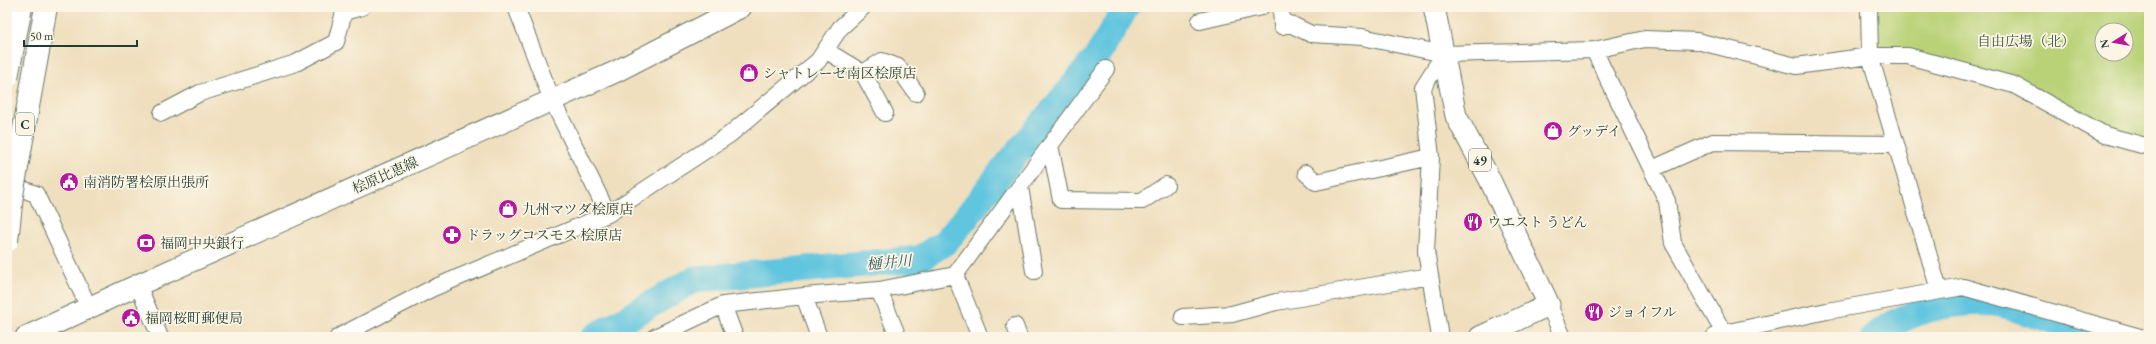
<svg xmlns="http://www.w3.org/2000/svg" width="2156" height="344" viewBox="0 0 2156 344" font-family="'EB Garamond','Noto Serif JP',serif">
<rect width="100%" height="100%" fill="#fcf5e5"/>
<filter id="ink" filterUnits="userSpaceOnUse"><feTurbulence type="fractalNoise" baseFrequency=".025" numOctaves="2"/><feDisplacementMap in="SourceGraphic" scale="8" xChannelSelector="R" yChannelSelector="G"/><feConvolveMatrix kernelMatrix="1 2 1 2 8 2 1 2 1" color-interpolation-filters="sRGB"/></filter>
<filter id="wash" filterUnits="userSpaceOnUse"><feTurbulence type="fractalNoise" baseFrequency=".012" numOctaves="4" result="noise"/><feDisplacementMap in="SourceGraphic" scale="16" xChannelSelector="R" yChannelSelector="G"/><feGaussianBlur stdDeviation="0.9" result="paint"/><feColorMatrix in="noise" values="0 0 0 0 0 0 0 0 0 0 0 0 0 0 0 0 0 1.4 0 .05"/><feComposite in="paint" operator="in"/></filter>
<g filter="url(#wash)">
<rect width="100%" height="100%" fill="#efdfbe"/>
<path fill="#b9d277" stroke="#6c8856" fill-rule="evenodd" d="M1869,7H2149V147L2014,85L1870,56ZM2102,30H2126V54H2102Z"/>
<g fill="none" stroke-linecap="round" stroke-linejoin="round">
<path stroke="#61c5df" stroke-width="27" d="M594,337L695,279L919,259L944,243L965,219L999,175L1097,57L1126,7
M1874,337C1907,310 1951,300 1994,303C2005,304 2016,309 2026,312C2053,320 2079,328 2105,337"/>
</g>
</g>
<g filter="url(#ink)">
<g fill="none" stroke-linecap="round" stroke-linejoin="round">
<g stroke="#687664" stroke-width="18">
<path id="minor" d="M516,7L552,100L608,214
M1281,7L1282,26L1290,24L1311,34L1362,37L1444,54L1594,50L1645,39L1697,41L1796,66L1870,56H1908L2014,85L2105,135L2149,147
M1869,7L1870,56L1939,290
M1200,21L1261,7
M825,50L863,73L885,113
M1594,50L1667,201L1673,243L1724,333
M863,73L882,61L898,67L916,93
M162,113L200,93L296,63L336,42L344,12L362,7
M1050,145L1061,200L1142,201L1166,185
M1431,157L1426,251L1440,337
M1652,169L1713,142L1896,144
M1306,173L1316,182L1431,157L1423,87L1444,54
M17,187L36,194L89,308
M1020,187L1034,271
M955,275L980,337
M138,285L160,337
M879,290L898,337
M804,296L879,290L955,275L1106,69
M1549,305L1563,337
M1183,317L1232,314L1276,302L1430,276
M1015,326L1019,337
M338,337L431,289L608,214L729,135L818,61L840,28L863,7
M655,337L723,305
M735,337L723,305L804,296L819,337
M1714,337L1724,333L1827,311L1963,287L2140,337"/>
</g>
<g stroke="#687664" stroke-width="23">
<path id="major" d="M1434,7L1456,116L1489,178L1549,305L1480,337
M26,337L138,285L615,72L741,7"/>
</g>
<use href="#minor" stroke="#fff" stroke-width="16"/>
<use href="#major" stroke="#fff" stroke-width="21"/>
<g stroke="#687664" stroke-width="24" stroke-linecap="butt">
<path id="highway-bridge" d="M7,77L21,7
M7,241L12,195L46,7"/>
</g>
<use href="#highway-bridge" stroke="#fff" stroke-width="22"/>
</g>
</g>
<defs>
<g id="shop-disc" transform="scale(1)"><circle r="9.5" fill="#b5179e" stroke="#fcf5e5"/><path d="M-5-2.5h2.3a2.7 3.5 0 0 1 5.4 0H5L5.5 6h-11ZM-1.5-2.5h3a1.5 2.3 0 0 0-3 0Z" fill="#fff"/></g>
<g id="civic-disc" transform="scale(1)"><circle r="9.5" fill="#b5179e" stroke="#fcf5e5"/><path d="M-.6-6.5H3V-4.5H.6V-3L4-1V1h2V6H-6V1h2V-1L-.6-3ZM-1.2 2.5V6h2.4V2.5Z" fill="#fff"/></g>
<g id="restaurant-disc" transform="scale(1)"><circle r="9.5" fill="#b5179e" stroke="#fcf5e5"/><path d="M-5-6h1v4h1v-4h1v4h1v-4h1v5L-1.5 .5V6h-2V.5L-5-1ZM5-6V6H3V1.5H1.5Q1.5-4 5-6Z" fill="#fff"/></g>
<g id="pharmacy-disc" transform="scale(1)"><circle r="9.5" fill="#b5179e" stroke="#fcf5e5"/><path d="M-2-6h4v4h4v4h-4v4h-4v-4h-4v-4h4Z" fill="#fff"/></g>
<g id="bank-disc" transform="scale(1)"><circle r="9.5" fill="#b5179e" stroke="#fcf5e5"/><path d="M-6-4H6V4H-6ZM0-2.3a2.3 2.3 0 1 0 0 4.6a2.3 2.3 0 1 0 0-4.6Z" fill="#fff"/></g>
</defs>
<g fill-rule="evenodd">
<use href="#shop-disc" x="749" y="73"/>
<use href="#shop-disc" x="1553" y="131"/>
<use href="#civic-disc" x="69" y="182"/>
<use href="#shop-disc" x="508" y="209"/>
<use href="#restaurant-disc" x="1473" y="222"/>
<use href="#pharmacy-disc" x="452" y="235"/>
<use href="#bank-disc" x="146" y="243"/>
<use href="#restaurant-disc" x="1594" y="312"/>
<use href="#civic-disc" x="131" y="318"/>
</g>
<g text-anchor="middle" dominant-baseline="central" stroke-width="3.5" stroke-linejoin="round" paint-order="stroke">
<g fill="#fcf5e5" stroke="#617469" stroke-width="1">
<rect x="16" y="113" width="18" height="22" rx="3"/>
<rect x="1469" y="149" width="22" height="22" rx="3"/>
</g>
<g font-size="13" font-weight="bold" fill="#1f3d34">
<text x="25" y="124">C</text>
<text x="1480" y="160">49</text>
</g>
<g font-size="14" fill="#3e5b41" stroke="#fcf5e5">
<text x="2026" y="41">自由広場（北）</text>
</g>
<g font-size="14" fill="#1f3d34" stroke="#fcf5e5" text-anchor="start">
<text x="763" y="73">シャトレーゼ南区桧原店</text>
<text x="1567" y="131">グッデイ</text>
<text x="83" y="182">南消防署桧原出張所</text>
<text x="522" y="209">九州マツダ桧原店</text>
<text x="1487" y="222">ウエスト うどん</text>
<text x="466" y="235">ドラッグコスモス 桧原店</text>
<text x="160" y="243">福岡中央銀行</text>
<text x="1608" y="312">ジョイフル</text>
<text x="145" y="318">福岡桜町郵便局</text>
</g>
<g font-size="14" fill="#1f3d34" stroke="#fcf5e5">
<text transform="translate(385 175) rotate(-24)">桧原比恵線</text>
</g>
<g font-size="15" font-style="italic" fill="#305f5f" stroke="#fcf5e5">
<text transform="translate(889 262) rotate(-5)">樋井川</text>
</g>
</g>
<rect width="2156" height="344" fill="none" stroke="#fcf5e5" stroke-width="24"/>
<g transform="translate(2114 42) rotate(259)"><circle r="19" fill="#fcf5e5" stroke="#a4ab9e"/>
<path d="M0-3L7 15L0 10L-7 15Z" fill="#b5179e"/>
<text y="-6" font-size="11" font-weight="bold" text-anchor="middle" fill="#1f3d34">N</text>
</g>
<path d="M24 40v6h113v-6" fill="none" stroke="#1f3d34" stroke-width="2"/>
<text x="30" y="40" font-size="12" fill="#1f3d34" stroke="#fcf5e5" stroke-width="3" paint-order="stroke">50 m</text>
</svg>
